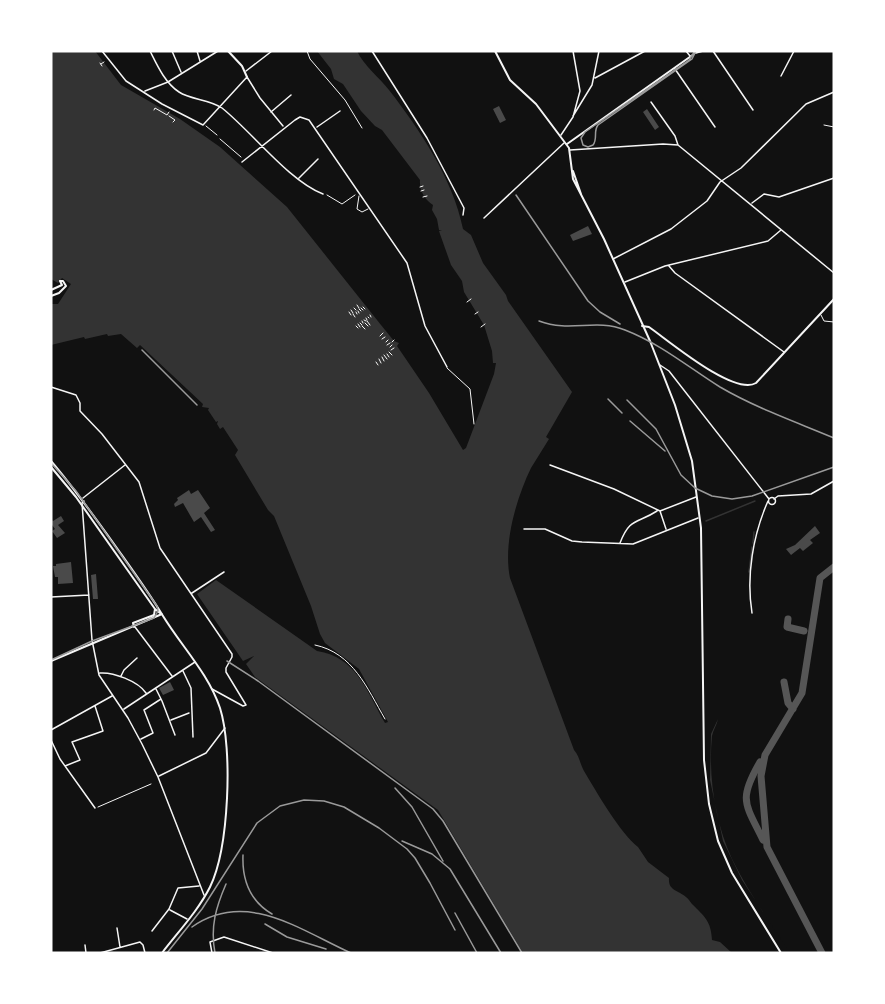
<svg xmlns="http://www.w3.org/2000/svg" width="885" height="1004" viewBox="0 0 885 1004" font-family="'Source Sans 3',sans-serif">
<rect width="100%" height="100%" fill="#111"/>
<path fill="#333" d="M51,51H95L121,85L180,119L220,147L287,207L381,325L394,341L399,343L397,346L429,393L463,450L466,448L494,374L496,363H493L492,351L484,325L464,292L462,281L451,265L440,234L439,231H442L439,230L437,219L432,210L433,205C425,200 419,190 420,180L382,130L375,126L361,111L343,84L334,79L331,69L317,51H357C364,66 379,77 389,90C420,130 453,179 463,229L471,235L483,263L506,295L508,301L572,392L546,437L549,439C543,449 537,458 531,468C516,499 503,544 510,578L574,750C579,755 580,764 584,771C596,791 620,833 638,847L648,862L669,878C668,891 678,890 686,897C689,899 690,902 692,904C705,917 711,921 712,940L720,942L732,953H523L438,810L255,677L246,664L254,656L243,661L197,594L216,580L317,651C357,657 367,692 385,723L388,722L359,669L325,643L320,634L311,606L274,516L268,510L235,455L238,450L223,427L220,429L217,424L218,421L216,422L208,410L209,408L202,407L203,404L140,345L137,348L121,334L108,336L107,334L85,339L84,337L51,345V304H58L71,284L62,278L58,283L51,279Z
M718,719C717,725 713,730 712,736C708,776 715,822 732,859C748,892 770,922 790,953L742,880L723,841L710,780L711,734Z"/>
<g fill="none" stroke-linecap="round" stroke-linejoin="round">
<path stroke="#333" stroke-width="1.5" d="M706,521L755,501
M753,543L754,532
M749,572L752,547"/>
<path stroke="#565656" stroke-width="7" d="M788,619L787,627L804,631
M784,682L788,703L793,709
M760,762C738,800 745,803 763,840
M822,953L767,847L761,776L765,755L802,693L820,578L834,567"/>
</g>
<path fill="#4a4a4a" d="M499,106L506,120L500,123L493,109Z
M647,109L659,127L655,130L643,112Z
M588,226L592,234L573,241L570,235Z
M189,490L191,494L198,490L210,508L204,513L215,530L211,532L201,517L194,522L183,503L175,507L174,504L178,500L177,498Z
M61,516L64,521L58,525L65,533L57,538L52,531L55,529L52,525L51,526V519L53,521Z
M815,526L820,533L810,540L813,543L803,551L800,548L791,555L786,549L795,545Z
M71,562L73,583L58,584V577H55L53,566H56V564Z
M96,574L98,599H93L91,575Z
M170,682L174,690L163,695L159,688Z"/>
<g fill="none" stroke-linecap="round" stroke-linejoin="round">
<path stroke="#f5f5f5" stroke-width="1" d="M307,51L310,59L345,100L362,128
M100,63L102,66
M101,64L104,62
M154,110L155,108L167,115L169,112
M169,116L175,120L173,122
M206,126L217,135
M420,187L423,186
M421,191L424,190
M327,195L342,204L355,195
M423,197L427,196
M467,302L471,299
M357,305L359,308
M363,307L365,309
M354,308L356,310
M361,308L363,310
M359,309L361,311
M351,310L353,313
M358,311L359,313
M349,312L351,315
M356,312L357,314
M353,314L355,317
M475,314L478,312
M370,315L371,317
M368,317L369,318
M366,318L367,320
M364,320L366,321
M362,321L363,323
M367,321L370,325
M360,323L362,325
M365,323L368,326
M358,324L360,327
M356,326L358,328
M362,326L365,329
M481,327L485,324
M380,336L383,333
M382,339L385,337
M386,342L388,340
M392,342L394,340
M387,345L390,343
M390,347L392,345
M391,350L394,348
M389,352L392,355
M387,354L389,357
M384,355L387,359
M382,357L384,361
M379,359L381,363
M376,362L378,365
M315,645C353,653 367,688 385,719
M98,807L151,784"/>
<path stroke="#f5f5f5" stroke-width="1" d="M824,125L834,127
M220,139L241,157
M359,196L357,209L362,212L368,209
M821,315L824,321L834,322
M447,368L470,389L474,424"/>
<path stroke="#f5f5f5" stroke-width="1.5" d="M102,51L126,81L162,104L203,125L247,77L260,98L283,126
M150,51C157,65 165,83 179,92C191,100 209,99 222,108C252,132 289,181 323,194
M172,51L181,72
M197,51L200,61
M372,51L427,138L464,208L463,215
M686,51L690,56
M713,51L753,110
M696,53L703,51
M675,69L715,127
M246,71L272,51
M781,76L794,51
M595,78L645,51
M145,91L168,82L218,51
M651,102L675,136L678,145
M271,112L291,95
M573,116L592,85L599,51
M317,127L340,111
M561,135L573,117L580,91L573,51
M570,150L663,144L678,145L834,273
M242,162L295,120L300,117L309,120L407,263L425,326L447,367
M299,178L318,159
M752,203L764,194L779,197L834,178
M484,218L564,143
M613,259L671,229L707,201L720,182L741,168L806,104L834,92
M669,266L675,273L784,352
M625,282L665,266L768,241L781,230
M660,365L669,371L769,499
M51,387L76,395L80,403V411L102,434L139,482L160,548L232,654V657L226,668V672L246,705L243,706L212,689
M550,465L614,489L660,511L696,497
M768.5 501a3.5 3.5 0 1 1 7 0a3.5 3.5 0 1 1-7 0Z
M83,498L125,465
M774,499L778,496L811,494L834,481
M84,501L82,503L92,640L99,675L128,718L142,744L158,777L204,895
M660,511L666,529
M524,529H545L572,541L582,542L633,544L698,518
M620,543C630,517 637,524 657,511
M192,593L224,572
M51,597L89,595
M752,613C746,576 753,535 768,501
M135,627L172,676
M183,671L191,688L193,737
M100,673C113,672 138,681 146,693
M121,676L124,670L137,658
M156,689L162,701L175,735
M124,709L195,662
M171,720L189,713
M51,730L112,696
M141,739L153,733L144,710L161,699
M51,740L60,759L95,808
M65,766L80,760L72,742L103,731L95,706
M159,776L206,753L225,728
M170,910L187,919
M117,928L120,947
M152,931L169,909L178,888L199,886
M85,945L86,953
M100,953L140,942L143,945L145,953
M212,953L210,942L224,937L273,953"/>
<path stroke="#f5f5f5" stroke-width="2" d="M228,51L242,66L247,77
M567,144L694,54L696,51
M51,290L62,285L60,281
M51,296L59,293L66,286L63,281H60
M642,326L649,327C669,341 734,396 756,383L834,299
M51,461C74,488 94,516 114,544C131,568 148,591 163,616C182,647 208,673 220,708C233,749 229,848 210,887C198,911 178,932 162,953
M51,467L76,497L155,609L160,613
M134,627L133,623L154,615L155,609
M51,661L162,614"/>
<path stroke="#f5f5f5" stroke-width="2" d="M495,51L510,80L536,104L569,148L573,179L604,239L650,341L675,405L692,461L701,528L704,760L709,804L718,841L732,873L781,953
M573,171L581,194"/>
<path stroke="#9a9a9a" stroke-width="1.5" d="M695,51L689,60L585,132L581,138L583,145L588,147L593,145C598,139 593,131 598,125L692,59L696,51
M51,463L76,491L157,606L158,611L154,618L92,641L51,660"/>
<path stroke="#9a9a9a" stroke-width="1.5" d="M516,195L588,301L600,312L620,324
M539,321C571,333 595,318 625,330C661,344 688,367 720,387C756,408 796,422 834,438
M142,350L197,405
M608,399L622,413
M627,400L656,429L681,475L695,488L712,496L732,499L752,496L834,467
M630,421L665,451
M227,661L258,681L433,809L443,821L522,953
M395,788L412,807L443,861
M402,841L432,854L450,869L501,953
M243,855C242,879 250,901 272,914
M455,913L477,953
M265,924L287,937L326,949
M192,927C246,889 300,930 351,953
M167,953L202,909L257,823L280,806L304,800L324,801L344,807L379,828L407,849L415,858L430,883L455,930
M215,953C210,927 216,907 226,884"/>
</g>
<rect width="885" height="1004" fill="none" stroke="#ffffff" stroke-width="105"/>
</svg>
